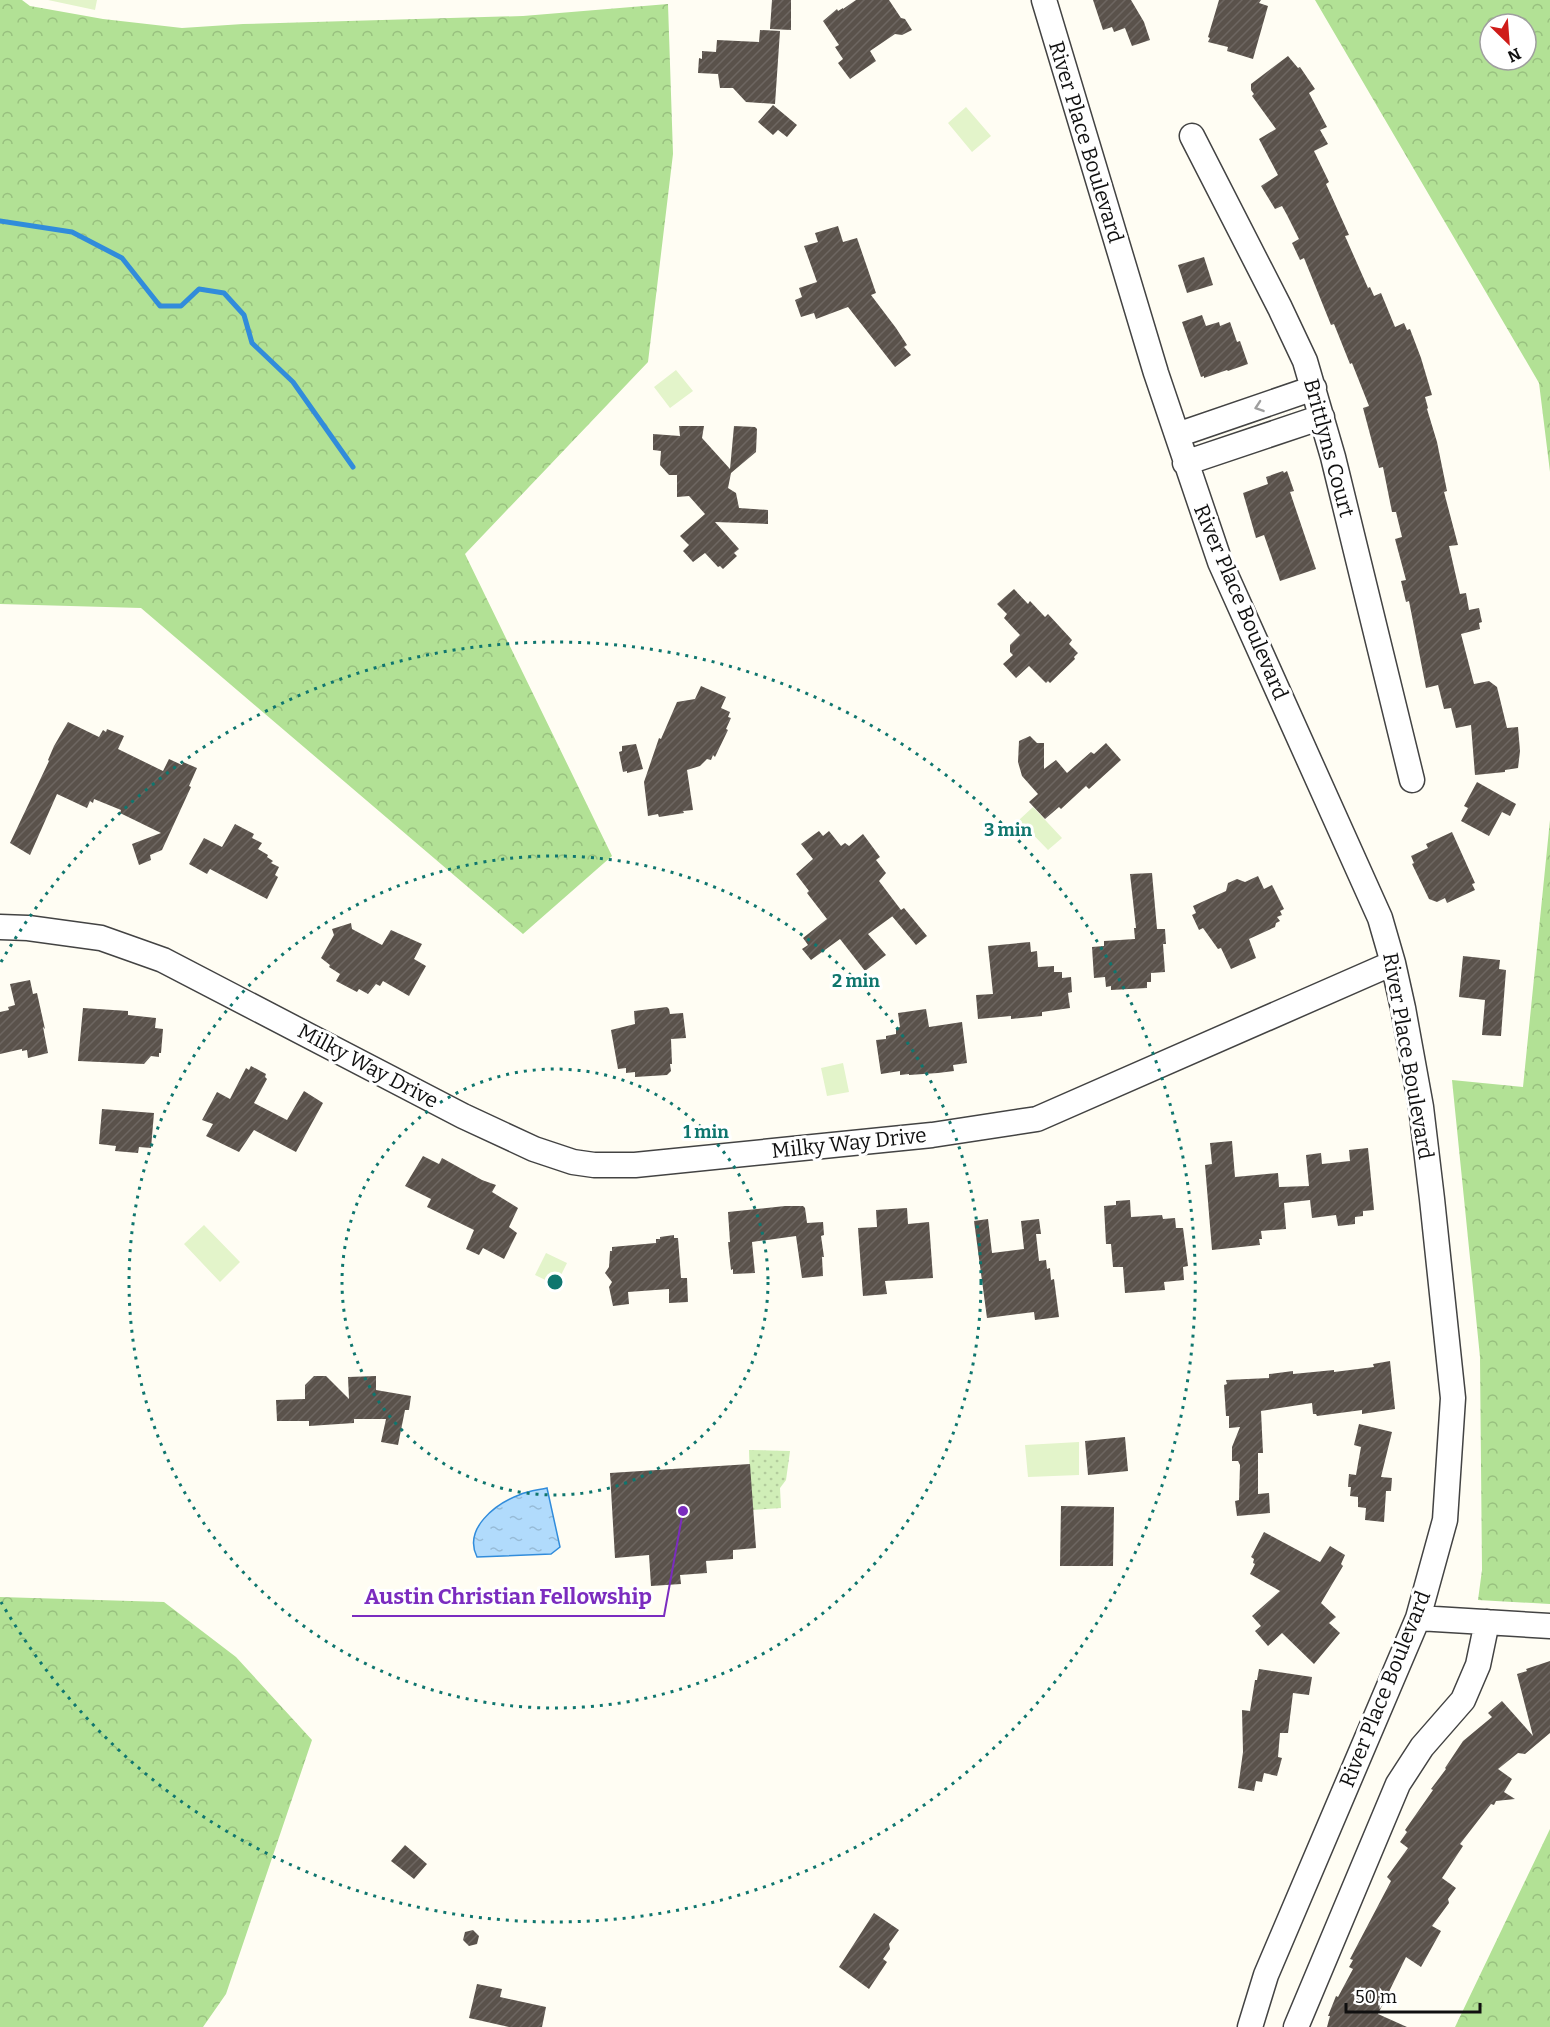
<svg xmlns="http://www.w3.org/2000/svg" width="1550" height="2027" viewBox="0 0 1550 2027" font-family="Bitter,serif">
<defs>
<pattern id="green-dots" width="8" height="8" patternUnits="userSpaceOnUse" patternTransform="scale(1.5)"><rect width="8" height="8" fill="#d0eeb7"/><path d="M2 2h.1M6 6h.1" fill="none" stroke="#b2cb9c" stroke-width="1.8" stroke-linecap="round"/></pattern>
<pattern id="forest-crowns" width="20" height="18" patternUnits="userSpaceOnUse" patternTransform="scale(1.5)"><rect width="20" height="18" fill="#b2e195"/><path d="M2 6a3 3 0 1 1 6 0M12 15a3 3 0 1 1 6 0" fill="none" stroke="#98c07f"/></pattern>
<pattern id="water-ripples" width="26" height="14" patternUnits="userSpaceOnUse" patternTransform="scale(1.5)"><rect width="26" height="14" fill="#b1dbfc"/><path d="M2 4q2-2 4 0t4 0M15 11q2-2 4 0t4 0" fill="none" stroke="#97bbd7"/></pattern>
<pattern id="building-hatch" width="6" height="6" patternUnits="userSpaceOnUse" patternTransform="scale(1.5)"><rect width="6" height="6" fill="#5a524b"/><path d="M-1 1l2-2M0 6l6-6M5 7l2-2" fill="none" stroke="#6d6661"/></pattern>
</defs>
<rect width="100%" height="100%" fill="#fffdf3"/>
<path fill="url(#green-dots)" d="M749,1450L790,1451L786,1480L780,1488L781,1508L751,1510Z"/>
<path fill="url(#forest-crowns)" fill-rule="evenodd" d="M0,0H22L30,6L103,19L182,28L243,24L523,16L668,4L673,154L648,362L465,554L612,856L523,934L141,608L0,604Z
M1315,0H1550V472L1539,383ZM1490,24H1526V60H1490Z
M1550,820V1604L1478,1600L1482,1570L1480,1357L1452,1080L1523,1087Z
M0,1597L164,1602L236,1657L312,1740L226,1994L203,2027H0Z
M1550,1829V2027H1455Z"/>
<path fill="#e3f4ca" d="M48,0H97L95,10Z
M966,107L991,136L972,152L948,123Z
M676,370L693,391L670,408L654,387Z
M1033,807L1062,838L1048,850L1019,820Z
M843,1063L849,1092L827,1096L821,1068Z
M204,1225L240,1262L220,1282L184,1244Z
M546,1253L567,1263L556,1285L535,1275Z
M1079,1442V1475L1028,1477L1025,1445Z"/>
<path fill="url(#water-ripples)" stroke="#318cdb" stroke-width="1.5" d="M547,1488L560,1547L551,1554L477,1557C463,1529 495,1504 519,1495C527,1491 538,1490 547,1488Z"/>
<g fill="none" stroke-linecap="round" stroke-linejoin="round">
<path stroke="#318cdb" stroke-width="5" d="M0,221L72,232L122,258L160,306H181L199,289L224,293L244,315L252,343L293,382L353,467"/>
</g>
<path fill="url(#building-hatch)" d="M772,0H791V30L770,29Z
M856,0H889L901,18L905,19L912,30L902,35L895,34L870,51L876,61L850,79L838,63L843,59L835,47L839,45L823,21L837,9L838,11L843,8V9Z
M1093,0H1131L1144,22L1150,40L1132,46L1125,28L1114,32L1112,27L1103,30Z
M1219,0H1261L1259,3L1268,6L1253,59L1227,51L1228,47L1208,42L1210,38L1208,37Z
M760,30L780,31L775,104L746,102L733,88H720L718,74L698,73L699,58L702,59V51L716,52L717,40L759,42Z
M1288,56L1298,68L1300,67L1315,89L1309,93L1327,127L1320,130L1328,144L1314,151L1329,182L1326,184L1349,235L1345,236L1368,288L1370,287L1374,296L1381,293L1395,327L1404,323L1407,330L1410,329L1421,358L1432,395L1425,397L1428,408L1427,409L1437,442L1447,491L1444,492L1458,545L1449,546L1460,594L1466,593L1469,610L1479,608L1482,622L1479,623L1480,629L1461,634L1474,684L1489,681L1497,687L1507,728L1518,727L1520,751L1518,768L1505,770V772L1475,775L1471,725L1456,728L1451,708L1444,709L1438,685L1426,688L1409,601L1406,602L1401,581L1406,580L1395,539L1402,537L1396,512H1392L1383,467L1379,468L1363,408L1369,406L1352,363L1350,364L1334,324L1331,325L1304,258L1300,260L1292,243L1299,239L1287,215L1282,206L1275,209L1261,186L1278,175L1259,139L1276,129L1252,96L1254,94L1251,90V84Z
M773,105L797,125L787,137L778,130L773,135L758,122Z
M838,226L843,242L857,238L876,293L871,295L896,328L907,345L904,347L911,355L895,367L848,307L816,319L814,313L801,317L795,300L802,297L799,288L817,282L804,246L818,242L815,233Z
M1204,257L1213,285L1187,293L1178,265Z
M1202,315L1206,326L1219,322L1220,326L1230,322L1237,342L1240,341L1248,364L1228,371L1227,370L1204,378V376L1201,377L1182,322Z
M679,426H704L702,438L730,469L734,426L755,427L757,429L756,452L731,473L728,488L736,493L739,508L768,510V524L715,522L739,549L734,553L737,556L723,569L720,566L718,567L705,553L693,562L683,551L689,545L680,536L705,514L689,496L677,497V475H669L660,465L661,451L653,450V434L680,436Z
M1283,471L1284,473L1287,471L1294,491L1290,492L1316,569L1280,581L1264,535L1256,538L1243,493L1268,484L1266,477Z
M1014,589L1028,604L1030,601L1045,617L1048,614L1072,640L1069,644L1078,653L1074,657L1075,659L1050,683L1048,681L1046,683L1029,666L1016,678L1003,664L1013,655L1010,652V645L1020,635L1004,618L1007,614L997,604Z
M701,686L726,697L721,708L730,712L728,717L731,718L726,729L728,730L715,757L713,755L711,760L707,759L700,766L687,770L693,810L683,811L684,813L659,817L658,814L648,816L644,782L659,738L661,739L677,702L695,699Z
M68,722L99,737L103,730L106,732L107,729L124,736L118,749L163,771L169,759L182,765L183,762L197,768L189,786L191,787L162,850L150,855L151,860L139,865L132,844L161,833L120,813L121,810L94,799L93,803L90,801L87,808L57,794L30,855L10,843L49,761L48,760L54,746Z
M1030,736L1037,743H1044V769L1056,760L1067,773L1091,752L1094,754L1106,743L1121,760L1089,789L1086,786L1061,809L1059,807L1045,819L1029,802L1038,794L1022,776L1018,762L1019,741Z
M636,744L643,769L627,773V771L623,772L619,752L622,751V746Z
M1477,782L1516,804L1510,816L1502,812L1489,836L1461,821L1468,808L1464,806Z
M235,824L254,834L252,838L262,843L258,849L268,855L267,857L273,861L271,863L279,867L275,875L278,877L267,899L210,869L207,874L189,864L204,838L222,847Z
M819,831L823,836L829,831L841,846L845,843L849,846L863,834L880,857L876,860L886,873L879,881L901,910L868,934L886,955L865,971L840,939L811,960L802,949L808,945L803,938L827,919L807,893L809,891L796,874L813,859L801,844Z
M1452,832L1475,883L1472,884L1475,890L1447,903L1445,898L1437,902L1429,899L1412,864L1414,863L1411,856L1428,848L1426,844Z
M1152,873L1157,929H1165L1166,944H1163L1165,972L1151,973V982H1147V988L1111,990V986L1106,987L1105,977L1094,978L1092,947L1104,946V941L1135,939L1134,928H1136L1130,874Z
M1258,876L1264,889L1272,885L1284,909L1280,911L1282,915L1277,917L1280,921L1276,923L1275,927L1249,939L1256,958L1231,969L1221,948L1218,949L1203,928L1199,930L1192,915L1196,913L1193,906L1226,891L1228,883L1237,879L1245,882Z
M904,908L927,936L916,945L892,916Z
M351,923L352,929L382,945L391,930L422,944L414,959L426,966L409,996L383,981L380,986L376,984L368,994L359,989L357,992L336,981L340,974L329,967L330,965L321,958L334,935L332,929Z
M1030,942L1031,952L1037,951L1038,967L1054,966V972H1062V978L1071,977L1072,992L1068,993L1070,1008L1042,1012V1016L1011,1019V1016L978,1019L976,995L993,994L988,946Z
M1463,956L1500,960L1499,969L1506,970L1501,1036L1482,1035L1485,1000L1459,997Z
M30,980L33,994L37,993L45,1029L43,1027L48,1053L28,1058L27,1050L22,1051V1049L0,1054V1012L9,1010L8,1007L15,1005L10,984Z
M667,1007L669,1009L670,1014L683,1013L686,1038L671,1039L672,1064H670L671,1071L667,1075L635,1077V1072L626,1073V1068L618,1069L611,1030L635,1024L634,1011Z
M83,1008L128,1011V1015L156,1018L155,1028L163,1029L161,1053H159V1057L151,1056L144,1064L78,1061Z
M926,1009L929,1027L962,1022L967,1063L953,1065L954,1071L938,1073L909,1075V1074L900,1075V1071L881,1074L876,1040L886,1039V1036L896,1034V1028L900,1027L898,1013Z
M251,1066L266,1074L265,1077L267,1079L254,1103L287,1120L304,1091L323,1103L296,1152L254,1130L239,1152L206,1136L213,1124L202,1120L217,1092L230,1099L246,1068L249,1070Z
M102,1109L154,1113L151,1148L139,1147L138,1153L115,1151L116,1146L99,1144Z
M1232,1141L1235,1177L1278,1173L1279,1187L1309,1186L1306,1155L1321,1153L1322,1164L1350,1161L1349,1150L1368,1148L1374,1210L1363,1211V1216L1355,1217V1224L1338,1226L1336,1215L1312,1218L1310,1200L1284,1203L1286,1229L1261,1231L1262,1239H1259L1260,1245L1212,1250L1205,1165L1212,1164L1210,1143Z
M423,1156L439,1164L442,1158L482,1180L496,1185L492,1192L518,1208L509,1227L517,1233L504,1259L483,1248L479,1255L466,1249L474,1230L427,1207L431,1199L405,1186Z
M1130,1200L1131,1217L1162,1215L1163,1219L1175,1218L1176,1228H1183L1188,1266L1183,1267L1184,1280L1164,1282L1165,1290L1125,1293L1123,1267H1113L1111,1244H1106L1104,1206L1116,1205V1201Z
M785,1206H803L805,1208L807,1223L823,1222L824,1235L821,1236L824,1257H822L823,1276L802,1278L796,1236L752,1242L755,1273L733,1274V1269L731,1270L728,1242H730L728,1212Z
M907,1208L908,1224L929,1222L933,1278L885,1281L887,1294L863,1296L858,1228L877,1227L876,1210Z
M988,1219L992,1253L1024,1249L1021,1221L1039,1219L1041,1234H1036L1039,1261L1046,1260L1047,1269L1050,1268L1051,1280L1054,1279L1059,1317L1035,1320L1034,1312L987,1318L974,1221Z
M674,1235V1238H678L681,1278H687L688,1302L669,1303V1289L628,1292L629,1304L613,1306L609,1287L612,1282L605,1273L609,1267L610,1251H612V1247L656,1243V1239H660V1237Z
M1390,1361L1395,1409L1362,1414V1410L1317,1416L1316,1414H1313L1312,1403L1261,1411L1263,1453H1258V1494L1269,1493L1270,1513L1237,1516L1235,1501L1239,1500L1240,1465L1238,1461H1232V1447L1240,1427L1229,1428V1416H1226L1224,1385L1227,1384L1226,1380L1269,1378V1374L1293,1371V1374L1334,1370V1372L1374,1367L1373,1364Z
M314,1376H326L349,1399L348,1377L376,1376V1390L411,1396L409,1410H405L398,1445L381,1442L386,1419H354V1423L309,1426V1421H277L276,1400L305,1399V1385Z
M1359,1424L1392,1432L1381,1477L1392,1478L1391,1491H1386L1384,1522L1365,1520L1366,1508L1358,1507V1497L1350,1496L1351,1487H1348L1349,1474L1356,1475L1361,1447L1354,1445Z
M1125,1437L1128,1471L1088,1475L1085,1441Z
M750,1464L756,1548L733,1550V1559L706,1561L707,1573L680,1575L681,1584L651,1586L649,1555L615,1558L610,1473Z
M1061,1506L1114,1507L1113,1566H1060Z
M1264,1532L1320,1562L1330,1546L1345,1555L1341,1564L1343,1566L1321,1603L1336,1617L1329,1623L1340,1633L1314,1664L1282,1633L1268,1646L1255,1631L1261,1626L1252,1616L1280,1591L1250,1574L1255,1564L1253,1563L1254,1559L1251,1557Z
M1550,1661V1733L1525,1754L1518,1753L1498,1769L1512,1779L1504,1792L1515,1799L1496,1801L1494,1805L1491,1804L1460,1844L1463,1846L1442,1878L1456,1888L1448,1899L1449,1903L1432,1926L1441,1931L1421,1967L1406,1957L1378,2014L1407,2027H1327L1330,2016H1328L1336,1996L1338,1997L1353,1969L1349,1967L1353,1960L1350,1959L1391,1881L1387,1877L1408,1848L1400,1842L1407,1832L1405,1830L1433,1790L1431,1789L1446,1769L1445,1768L1463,1741L1492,1717L1488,1713L1502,1701L1533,1736L1517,1674L1527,1671L1526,1669Z
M1259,1669L1312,1677L1309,1695L1293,1693L1288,1733H1280L1278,1757L1282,1758L1277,1776L1264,1773L1262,1782L1256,1781L1254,1791L1238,1788L1243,1752L1242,1710L1250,1711L1255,1680H1257Z
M405,1845L427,1864L414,1879L391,1861Z
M874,1913L899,1930L889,1944L890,1949L883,1959L887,1962L869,1989L839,1967Z
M473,1930L479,1936L477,1944L469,1946L463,1940L465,1932Z
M477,1984L502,1989L500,1997L546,2007L542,2027H509L469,2018Z"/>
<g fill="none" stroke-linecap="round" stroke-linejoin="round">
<g stroke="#434343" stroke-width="27">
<path id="minor" d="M1044,0L1156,373L1220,562L1380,918L1393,963L1403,1008L1421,1107L1432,1199L1453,1398L1445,1520L1418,1618L1266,1975L1250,2027
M1192,136L1280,308L1305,361L1333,457L1412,780
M1177,435L1314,388
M1185,463L1322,417
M0,927L28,928L101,938L163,960L463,1116L534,1149L573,1162L594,1165H635L932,1135L1037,1119L1393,963
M1418,1618L1550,1626
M1296,2027L1398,1784L1422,1747L1463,1700L1478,1665L1487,1622"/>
</g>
<use href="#minor" stroke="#fff" stroke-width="24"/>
</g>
<defs><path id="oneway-chevron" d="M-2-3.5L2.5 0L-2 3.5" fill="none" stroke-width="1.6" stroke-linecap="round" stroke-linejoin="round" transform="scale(1.5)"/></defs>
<use stroke="#9f9f9f" href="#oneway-chevron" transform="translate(1259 407) rotate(161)"/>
<g fill="none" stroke="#0f766e" stroke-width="3" stroke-dasharray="3 6">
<circle cx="555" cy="1282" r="213"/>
<circle cx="555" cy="1282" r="426"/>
<path d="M1 962A640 640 0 1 1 1 1602"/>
</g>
<g text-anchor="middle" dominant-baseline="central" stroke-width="6" stroke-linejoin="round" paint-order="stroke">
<g font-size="21" fill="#101010" stroke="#fff">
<text transform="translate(1086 142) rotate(73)">River Place Boulevard</text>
<text transform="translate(1329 448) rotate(75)">Brittlyns Court</text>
<text transform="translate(1241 602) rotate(67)">River Place Boulevard</text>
<text transform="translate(1408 1056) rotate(80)">River Place Boulevard</text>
<text transform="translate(368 1066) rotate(28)">Milky Way Drive</text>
<text transform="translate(849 1143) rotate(-6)">Milky Way Drive</text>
<text transform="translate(1385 1689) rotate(-68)">River Place Boulevard</text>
</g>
</g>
<circle cx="555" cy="1282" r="9" fill="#0f766e" stroke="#fff" stroke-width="3"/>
<g font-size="18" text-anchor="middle" font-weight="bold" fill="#0f766e" stroke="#fff" stroke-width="6" stroke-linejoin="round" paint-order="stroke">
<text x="1008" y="836">3 min</text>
<text x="856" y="987">2 min</text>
<text x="706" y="1138">1 min</text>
</g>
<path fill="none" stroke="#7b2cbf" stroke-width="2" d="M683 1511L664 1616H352"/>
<circle fill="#7b2cbf" stroke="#fff" stroke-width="2" cx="683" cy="1511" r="6"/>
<g font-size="22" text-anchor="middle" font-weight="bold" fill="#7b2cbf" stroke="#fff" stroke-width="6" stroke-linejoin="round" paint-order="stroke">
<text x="508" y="1604">Austin Christian Fellowship</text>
</g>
<g transform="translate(1508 42) rotate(155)"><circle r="28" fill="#ffffff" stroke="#9f9f9f" stroke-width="1.5"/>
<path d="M0-4.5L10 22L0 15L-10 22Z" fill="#cf1c19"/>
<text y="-9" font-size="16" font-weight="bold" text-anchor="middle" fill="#101010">N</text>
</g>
<path d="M1346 2003v9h134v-9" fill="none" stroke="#101010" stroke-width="3"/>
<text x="1355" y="2003" font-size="18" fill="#101010" stroke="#ffffff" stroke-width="4.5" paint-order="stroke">50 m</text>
</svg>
